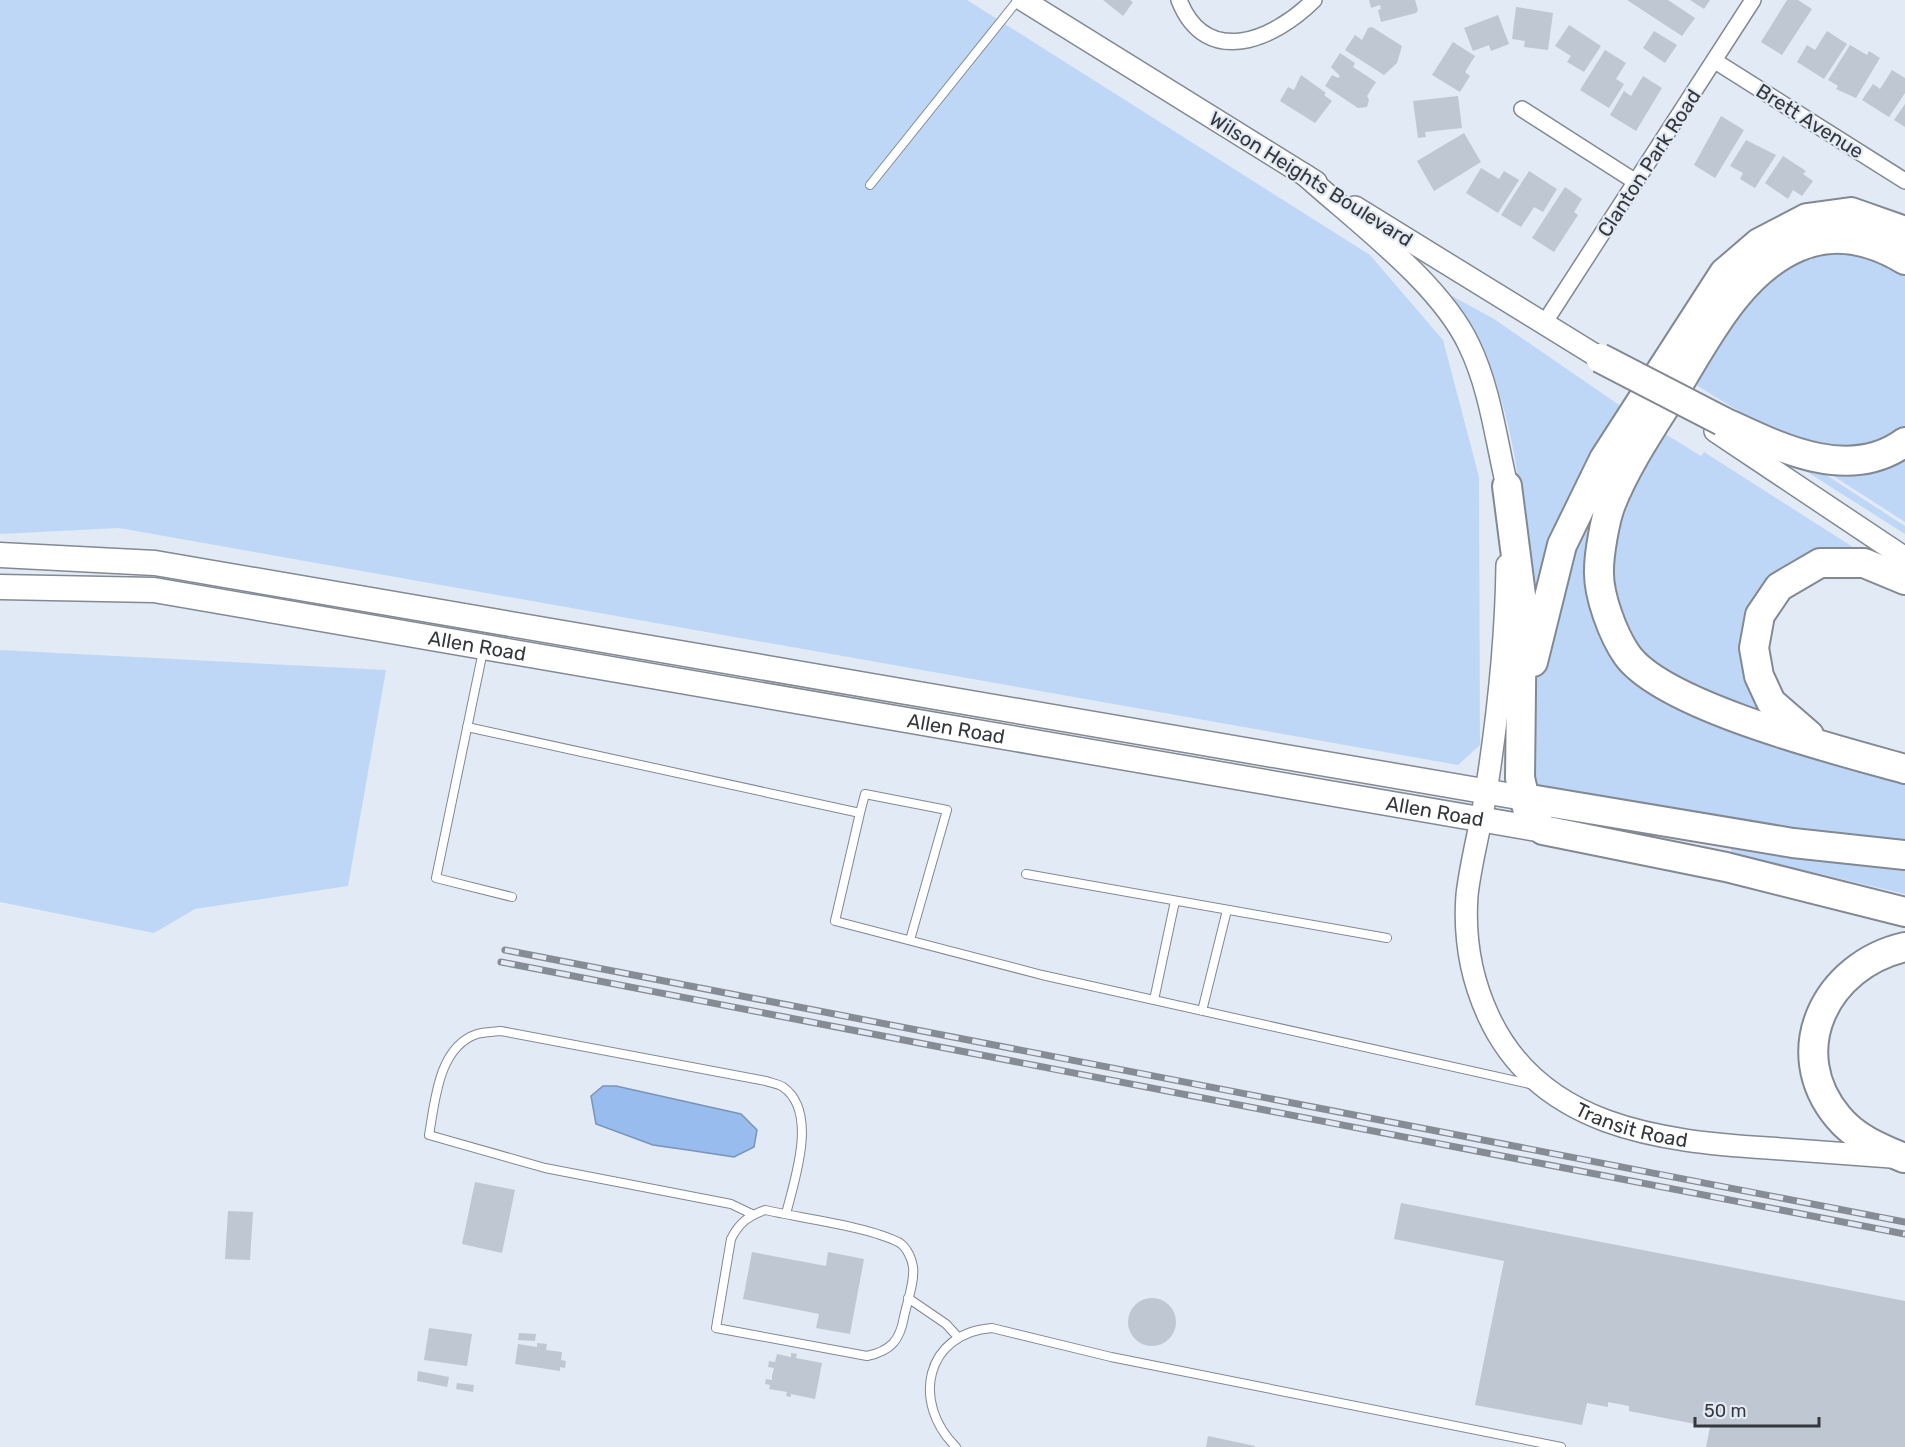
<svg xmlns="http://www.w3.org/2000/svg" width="1905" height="1447" viewBox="0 0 1905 1447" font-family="Rubik,sans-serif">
<rect width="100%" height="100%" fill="#e2eaf5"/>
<path fill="#bfd7f7" d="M0,0H967L1370,255L1443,340L1479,477L1480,745L1458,765L119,528L0,534Z
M1827,251C1861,252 1876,256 1905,275V426L1871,446L1823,448L1824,443C1770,432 1739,412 1693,383C1721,340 1747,292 1792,265C1802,258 1815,255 1827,251Z
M1452,296L1494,319L1625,409L1538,602H1531C1523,507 1515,373 1450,299Z
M1662,432L1701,456L1704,452L1867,556L1822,553L1742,641C1742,671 1750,692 1765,717L1676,681L1635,644L1620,621L1609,564L1627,493Z
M1905,450V522L1824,470Z
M1790,461L1814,467L1905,526V534Z
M1597,492L1601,628L1750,736L1905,785V845L1769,828L1535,787C1523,727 1537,658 1553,599C1562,563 1582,527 1597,492Z
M0,650L386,670L348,886L195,909L154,933L0,902Z
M1731,844L1905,867V894L1731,853Z"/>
<path fill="#98bced" stroke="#7a94b8" stroke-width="1.5" d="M603,1086H616L741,1114L757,1130L754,1147L734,1157L688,1150L653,1145L596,1124L591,1096Z"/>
<path fill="#bfc7d2" d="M1103,0H1130L1133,2L1123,16Z
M1369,0H1415L1418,10L1416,13L1381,22L1378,10L1381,9L1380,5L1371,8Z
M1627,0H1668L1695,18L1682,36Z
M1690,0H1710L1704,9Z
M1787,0H1798L1812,9L1782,55L1761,42Z
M1516,7L1553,13L1548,50L1524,47L1525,41L1512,39Z
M1498,15L1509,44L1491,51L1489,45L1473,51L1464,28Z
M1569,25L1601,46L1584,72L1567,62L1571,56L1555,46Z
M1372,27L1402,46L1397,63L1384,75L1345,50L1355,35L1362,40L1368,28Z
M1654,31L1677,45L1665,63L1643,48Z
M1827,31L1847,44L1824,79L1797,62L1807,45L1815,50Z
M1453,42L1475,56L1465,72L1470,76L1460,92L1432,75Z
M1850,45L1867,55L1869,51L1880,58L1856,98L1836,89L1838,86L1828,80Z
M1605,50L1626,63L1616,79L1624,84L1609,108L1580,90Z
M1340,53L1355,63L1353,67L1376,82L1367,96L1369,100L1367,107L1358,108L1325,86L1332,75L1338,78L1340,76L1331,67Z
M1892,70L1905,78V93L1889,117L1862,100L1873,84L1880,89Z
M1301,75L1326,93L1324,95L1332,101L1315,123L1280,101L1288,87L1294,90Z
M1643,76L1662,88L1636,131L1610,115L1624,91L1631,96Z
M1458,96L1462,128L1425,132L1426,137L1418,138L1413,101Z
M1905,104V127L1894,120Z
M1721,116L1744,130L1715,178L1694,165Z
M1464,133L1481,162L1434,191L1417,161Z
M1746,140L1776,155L1755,188L1740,179L1743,173L1730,166Z
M1783,156L1806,171L1803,174L1813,181L1802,196L1793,190L1788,199L1765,183Z
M1481,168L1499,179L1504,171L1519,180L1498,213L1466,193Z
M1529,171L1557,189L1543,212L1534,207L1521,227L1501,215Z
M1565,187L1582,199L1574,212L1578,215L1554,252L1532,238Z
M475,1182L515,1190L502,1253L462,1244Z
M1401,1203L1905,1301V1447H1706L1710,1427L1629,1411V1406L1608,1402V1407L1587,1403L1582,1425L1475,1405L1504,1261L1394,1239Z
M228,1211L253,1212L250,1260L225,1259Z
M752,1252L826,1266L828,1252L864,1259L850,1334L816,1328L819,1314L743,1299Z
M1128 1322a24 24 0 1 1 48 0a24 24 0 1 1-48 0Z
M429,1328L472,1334L467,1366L424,1360Z
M519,1333L536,1334L535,1341L518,1340Z
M537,1343L547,1344L546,1350L562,1352L561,1360L566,1361L565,1368L560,1367V1371L515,1364L518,1344L537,1347Z
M791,1353L797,1354L796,1358L822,1363L815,1399L791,1394V1397L786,1396L787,1392L769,1389L770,1385L765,1384L766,1379L772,1380V1376L774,1368L768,1367L769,1361L775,1362L777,1354L791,1357Z
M418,1371L449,1377L447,1387L417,1381Z
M457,1383L474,1385L473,1392L456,1389Z
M1208,1436L1255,1446V1447H1206Z"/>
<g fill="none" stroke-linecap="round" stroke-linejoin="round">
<g stroke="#828993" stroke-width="10">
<path id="lane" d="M870,185L1018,0
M483,651L436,878L512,897
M467,727L860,813L835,921L1042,975L1534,1085
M860,813L865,794L947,810L910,940
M1026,874L1387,938
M1154,1000L1175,901
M1202,1011L1227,910
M765,1210C800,1218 871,1227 900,1243C907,1248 912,1259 913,1267C915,1281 907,1302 904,1317C900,1340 891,1351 867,1356L716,1328L731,1239C739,1223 748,1216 765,1210Z
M752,1214L731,1204L545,1168L429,1135C435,1102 438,1047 477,1034C484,1032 493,1032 501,1031L766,1081C771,1083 779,1084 783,1087C819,1112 794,1181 786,1214
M908,1298L946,1324L957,1336
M956,1447C911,1403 925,1333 992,1328L1111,1357L1561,1447"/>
</g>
<g stroke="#828993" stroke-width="18">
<path id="street" d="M1179,0C1206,69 1274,40 1314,0
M1715,61L1905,181
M1522,109L1636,182
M1543,325L1753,0"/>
</g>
<g stroke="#828993" stroke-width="24">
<g id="secondary">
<path d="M1023,0L1316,182"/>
<path d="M1305,175C1357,222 1440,283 1469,345C1490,388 1496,440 1507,486V501"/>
<path d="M1355,207L1600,358"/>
<path d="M1715,431L1905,558"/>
<path id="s1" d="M1507,565C1506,641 1498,716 1486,792C1481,826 1471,860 1467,895C1464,936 1471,978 1488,1015C1539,1127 1659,1141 1768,1148C1809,1151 1850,1154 1891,1157"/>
</g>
</g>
<g stroke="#828993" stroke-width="27">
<g id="primary">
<path d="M0,555L155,563L1524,798"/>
<path id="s2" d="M0,587L154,590L1543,830"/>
</g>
</g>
<g stroke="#828993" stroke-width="32">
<path id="highway" d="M1905,260C1872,240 1835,231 1798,247C1737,273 1704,344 1671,397C1650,431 1626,466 1611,504C1605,519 1599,554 1599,570C1598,595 1613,635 1627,655C1664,707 1841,751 1905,769
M1722,421C1776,446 1848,484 1905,442
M1507,486L1522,603L1520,778L1527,808L1543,830L1726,867L1905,912
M1533,662L1562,545L1604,459L1724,273L1759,243L1807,218L1851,212L1905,231
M1809,735L1771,702L1759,676L1754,648L1760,615L1779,587L1820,563H1864L1905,580
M1524,798L1793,843L1905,855
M1904,1158C1880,1148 1855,1138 1838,1117C1783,1051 1826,965 1905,947"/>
</g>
<use href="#lane" stroke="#fff" stroke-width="8"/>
<use href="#street" stroke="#fff" stroke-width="15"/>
<use href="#secondary" stroke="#fff" stroke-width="21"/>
<use href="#primary" stroke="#fff" stroke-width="24"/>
<use href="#highway" stroke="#fff" stroke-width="28"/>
<g stroke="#868c93" stroke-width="7">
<path id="rail" d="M505,950L1905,1222
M501,962L1905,1234"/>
</g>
<use href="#rail" stroke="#e2eaf5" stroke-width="4.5" stroke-dasharray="14" stroke-linecap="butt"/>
<g stroke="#828993" stroke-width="32" stroke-linecap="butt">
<path id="highway-bridge" d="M1600,358L1722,421"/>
</g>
<use href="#highway-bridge" stroke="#fff" stroke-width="28"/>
</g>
<g text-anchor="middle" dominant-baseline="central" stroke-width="4.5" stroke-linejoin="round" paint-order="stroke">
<g font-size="20" fill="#34373b" stroke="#e2eaf5">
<text transform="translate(1810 121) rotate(32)">Brett Avenue</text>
<text transform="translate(1649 163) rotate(-57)">Clanton Park Road</text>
<text transform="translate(1311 179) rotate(32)">Wilson Heights Boulevard</text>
<text stroke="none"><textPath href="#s2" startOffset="482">Allen Road</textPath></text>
<text stroke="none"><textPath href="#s2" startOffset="968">Allen Road</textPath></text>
<text stroke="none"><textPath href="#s2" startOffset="1454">Allen Road</textPath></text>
<text stroke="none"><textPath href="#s1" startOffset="645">Transit Road</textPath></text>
</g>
</g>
<path d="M1695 1417v9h124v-9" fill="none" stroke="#34373b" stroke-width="3"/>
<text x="1704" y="1417" font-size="18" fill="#34373b" stroke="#e2eaf5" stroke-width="4.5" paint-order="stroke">50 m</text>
</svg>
